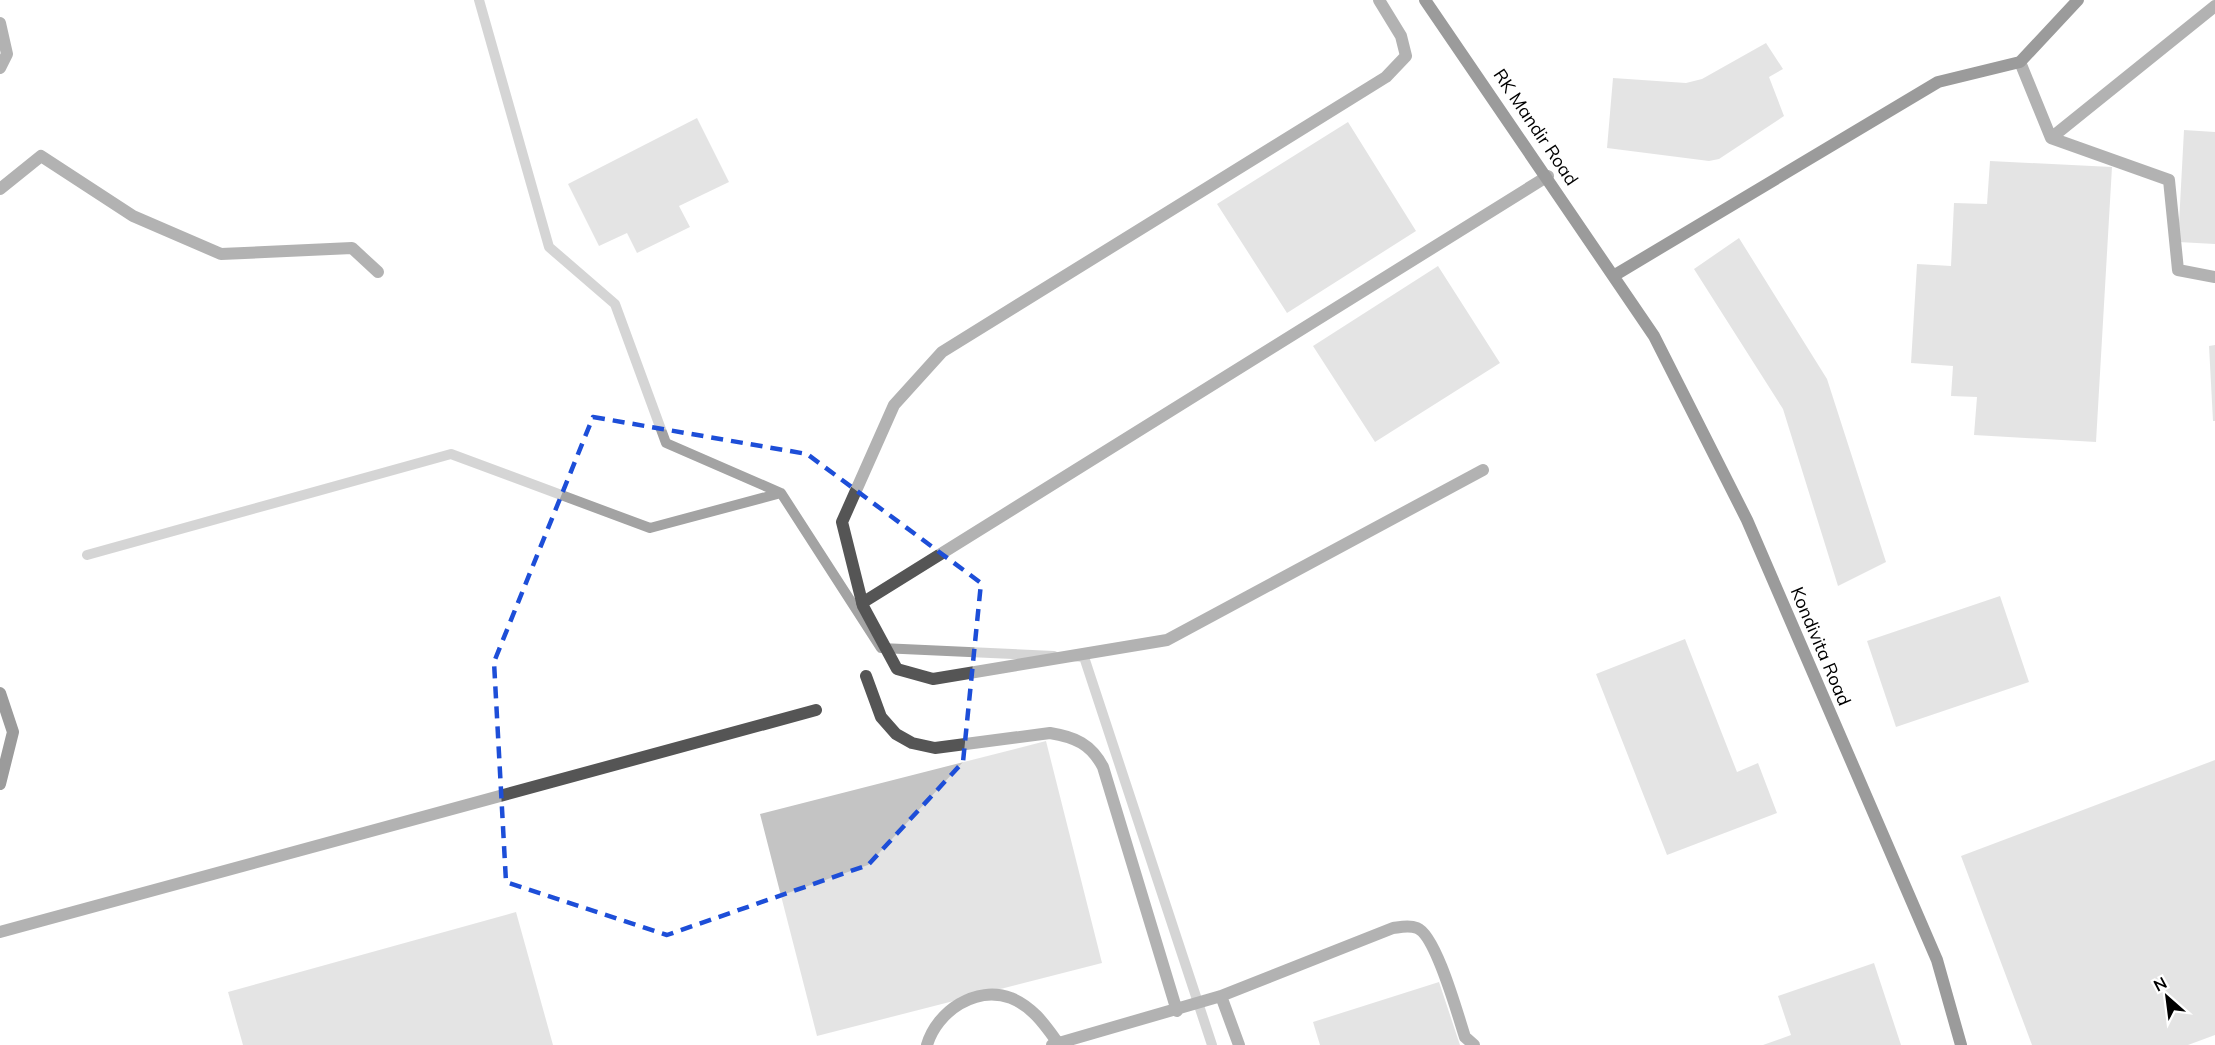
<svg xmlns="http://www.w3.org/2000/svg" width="2215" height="1045" viewBox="0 0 2215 1045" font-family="Mulish,sans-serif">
<rect width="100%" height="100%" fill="#fff"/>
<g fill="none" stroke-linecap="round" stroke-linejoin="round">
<path stroke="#a3a3a3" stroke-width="10" d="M479,0L549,247L615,304L666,443L781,493
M87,555L451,454L650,528L781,493L881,648L1054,656
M1073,656L1084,657L1212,1045"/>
</g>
<path fill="#c4c4c4" d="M1766,43L1783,69L1769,77L1784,116L1719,159L1709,161L1607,148L1613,78L1686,83L1702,79Z
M697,118L729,182L679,206L690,227L637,253L627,233L599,246L568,184Z
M1348,122L1416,231L1287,313L1217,204Z
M2184,130L2215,132V244L2178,242Z
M1990,161L2112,167L2096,442L1974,435L1977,397L1951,396L1953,366L1911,363L1917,264L1951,266L1954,203L1987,204Z
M1739,238L1827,379L1886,562L1838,586L1783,409L1694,269Z
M1438,266L1500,363L1375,442L1313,346Z
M2215,345V421H2213L2209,346Z
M2000,596L2029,682L1896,727L1867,641Z
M1685,639L1737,772L1758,763L1777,813L1667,855L1596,674Z
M1046,741L1102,963L817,1036L760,814Z
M2215,760V1035L2188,1045H2032L1961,856Z
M516,912L553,1045H243L228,992Z
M1874,963L1901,1045H1763L1791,1035L1778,996Z
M1439,982L1460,1045H1320L1313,1022Z"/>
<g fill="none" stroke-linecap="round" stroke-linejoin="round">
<path stroke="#555" stroke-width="12" d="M1379,0L1401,36L1406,56L1386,77L942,352L894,405L842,522L863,606L897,669L933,679L1167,640L1483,470
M0,23L7,54L0,68
M2020,62L2051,138L2169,180L2178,270L2215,277
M2051,138L2215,6
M0,189L41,156L133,216L221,254L352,248L378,272
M862,603L1548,176
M866,676L881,717L896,734L912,743L935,748L1050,733C1075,737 1091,744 1103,767L1177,1011
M0,932L816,710
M1221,996L1239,1045
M927,1045C937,1011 976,985 1011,998C1033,1007 1045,1025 1058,1043
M1052,1045L1221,996L1393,928C1401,927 1409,925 1417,928C1436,935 1458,1016 1465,1037L1474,1045"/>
<path stroke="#222" stroke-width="12" d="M1425,0L1654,336L1747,520L1937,960L1961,1045
M1615,275L1938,82L2020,62L2078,0
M0,693L13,732L0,784"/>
</g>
<path d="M0 0H2215V1045H0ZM593,417L807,454L981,583L963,762L868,865L667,935L506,882L494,662Z" fill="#fff" fill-opacity=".55" fill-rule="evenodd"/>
<path fill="none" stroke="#1d4ed8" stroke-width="4.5" stroke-dasharray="12 8" stroke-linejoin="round" d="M593,417L807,454L981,583L963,762L868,865L667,935L506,882L494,662Z"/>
<g text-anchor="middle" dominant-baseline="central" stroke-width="4.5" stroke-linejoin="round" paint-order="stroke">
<g font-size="18" fill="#000" stroke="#fff">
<text transform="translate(1536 127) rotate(56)">RK Mandir Road</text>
<text transform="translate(1821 646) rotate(67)">Kondivita Road</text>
</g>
</g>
<g transform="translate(2167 997) rotate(332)" stroke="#ffffff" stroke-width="4.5" paint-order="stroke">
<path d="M0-4.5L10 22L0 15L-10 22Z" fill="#000000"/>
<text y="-9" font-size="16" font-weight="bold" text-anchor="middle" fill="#000000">N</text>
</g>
</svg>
